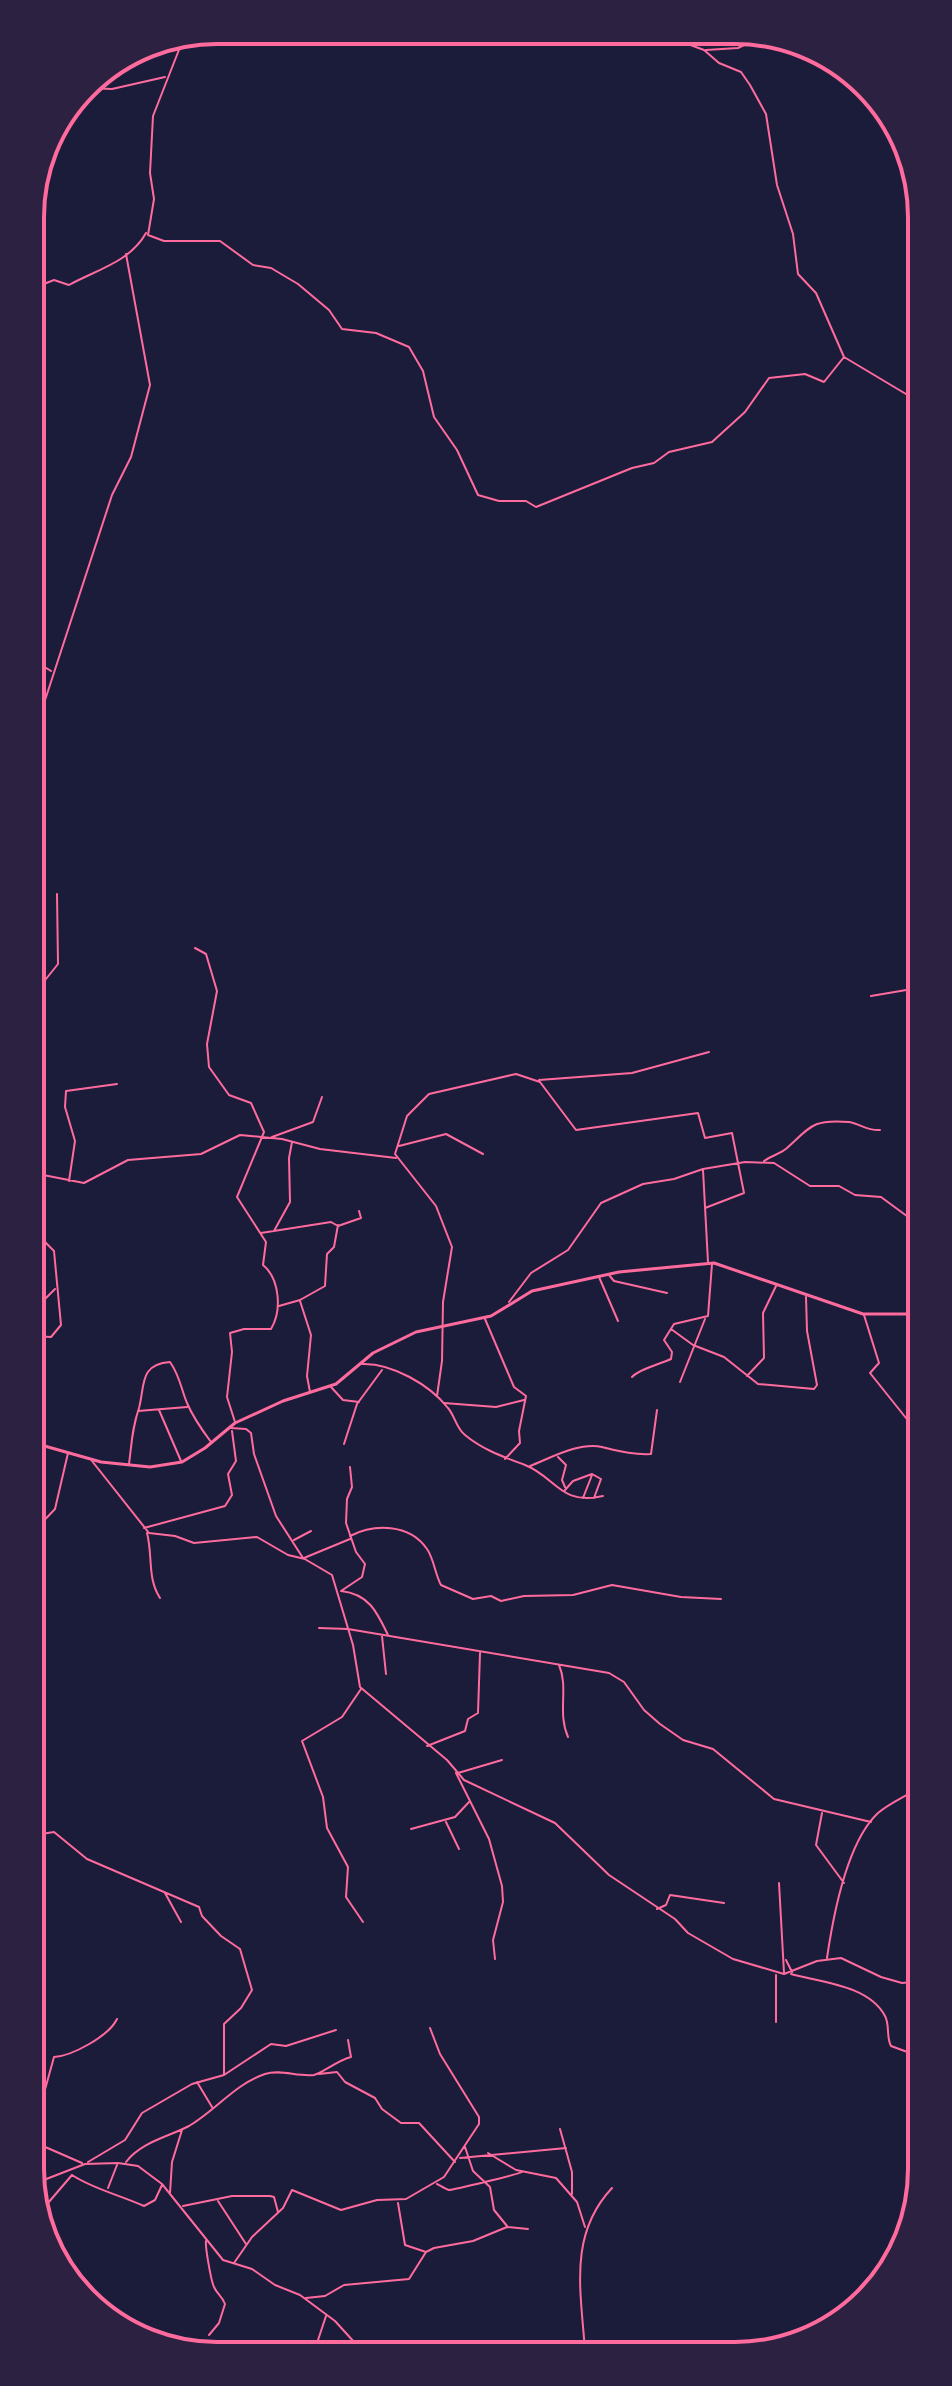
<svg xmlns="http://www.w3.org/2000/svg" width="952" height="2386" viewBox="0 0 952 2386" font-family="Barlow,sans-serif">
<rect width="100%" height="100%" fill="#1b1b3a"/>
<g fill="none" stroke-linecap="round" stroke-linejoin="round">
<path stroke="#ff6b9d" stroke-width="2" d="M658,33L704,50L719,63L741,72L750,85L766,114L777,185L793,234L798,274L816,293L844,357L916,400
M184,37L153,116L150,173L154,199L148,235L164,241H220L253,265L271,268L298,284L329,310L342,329L376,333L409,347L423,371L434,417L457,450L478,495L499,501H526L536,507L632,468L654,463L669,452L712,442L745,412L769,378L805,374L824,382L844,357
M706,50L738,48L769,33
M85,88L112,89L165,77
M31,289L54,280L69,285C96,270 130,262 146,233
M31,484L40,489L42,538L31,565
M32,659L51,671
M32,740L112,495L131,457L150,385L126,254
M195,948L206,954L217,991L207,1044L209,1067L229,1095L251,1103L264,1132L237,1197L266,1242L263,1265C280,1279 282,1311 271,1329H244L230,1333L232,1352L227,1397L235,1422
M33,988L42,984L58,964L57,894
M871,996L918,988
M539,1080L632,1073L709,1052
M272,1137L313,1122L322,1097
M399,1146L446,1134L483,1154
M764,1161C771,1156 780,1154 787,1148C811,1126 813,1119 849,1122C861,1124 867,1131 880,1130
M703,1170L708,1262
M33,1173L84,1183L128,1160L201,1154L240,1135L282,1139L320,1149L396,1158
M69,1181L75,1141L65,1107L66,1091L117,1084
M274,1231L290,1202L289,1158L292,1142
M261,1233L331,1222L338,1226L361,1218L359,1211
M609,1275L614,1281L667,1293
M599,1277L618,1321
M300,1301L311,1335L307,1376L310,1392
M509,1302L531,1273L568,1250L601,1203L643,1184L674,1179L703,1169L745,1162L774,1163L810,1186H839L855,1195L881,1197L919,1225
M279,1306L300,1300L325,1286L327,1254L334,1247L338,1225
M864,1315L879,1363L870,1373L914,1428L915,1461L920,1479
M34,1317L43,1313V1301L55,1289
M485,1319L514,1387L526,1396L519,1431L520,1443L505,1459
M671,1329L693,1345L724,1357L758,1384L814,1389L817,1385L807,1331L806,1297
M34,1336L51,1337L61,1325L54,1251L36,1233
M362,1364C392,1363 430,1385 448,1408C455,1416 456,1428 465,1435C483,1450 504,1457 525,1465C556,1477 560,1506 603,1496
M747,1376L764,1358L763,1313L776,1286
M632,1377C639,1369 660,1364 671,1359L672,1352L664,1340L674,1324L708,1316L712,1264
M680,1382L705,1319
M331,1387L343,1400L359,1402
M437,1396L442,1361L443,1302L452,1247L436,1206L395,1154L407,1116L429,1094L516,1074L540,1082L576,1130L698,1113L705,1138L732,1133L744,1193L705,1208
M444,1403L496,1407L524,1400
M159,1410L181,1461
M138,1411L187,1407
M231,1428L246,1429L251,1433L254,1454L276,1516L303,1558L332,1575L353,1645L360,1687L447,1760L464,1780L555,1823L609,1875L675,1919L688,1933L733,1959L784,1974L817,1961L841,1958L881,1977L902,1983L921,1981
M344,1444L357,1404L382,1370
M558,1457L566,1465L562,1480L565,1487
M92,1461L149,1533L175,1536L194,1543L257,1537L288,1555L305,1559
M129,1464C132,1441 132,1429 139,1408C145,1386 139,1364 170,1362C180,1376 181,1389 187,1403C193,1417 202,1430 211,1442
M530,1466C551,1458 578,1442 602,1447C619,1451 634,1455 651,1454L657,1410
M565,1490L573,1481L592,1474L601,1479L594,1498
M583,1498L592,1475
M144,1528L225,1506L232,1495L228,1474L236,1461L232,1431
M34,1531L55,1509L68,1453
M147,1533C153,1556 147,1578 160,1598
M350,1536C374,1524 409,1523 427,1549C434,1559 435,1574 441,1585L473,1599L491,1596L501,1601L524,1596L573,1595L612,1585L681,1597L721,1599
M294,1540L311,1531
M304,1558L350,1539
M34,1577L41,1581
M341,1591L362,1577L365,1564L356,1552L346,1523L347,1499L352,1487L350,1467
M341,1591C369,1594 377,1612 388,1635
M319,1628L348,1629L609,1673L624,1682L644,1710L660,1724L683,1740L713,1749L774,1799L871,1822
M382,1636L386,1674
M559,1665C569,1688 557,1712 568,1737
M361,1689L342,1717L302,1741L323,1797L327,1828L348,1867L346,1897L363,1922
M427,1746L465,1731L468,1719L478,1713L480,1653
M456,1773L489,1839L502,1886L503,1902L493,1940L495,1959
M458,1773L502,1760
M822,1813L816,1845L844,1883
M446,1822L459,1849
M411,1829L455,1817L469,1802
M35,1835L54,1832L87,1859L199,1907L202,1916L221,1936L240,1949L252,1990L241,2008L224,2024V2075
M779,1883L784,1973
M165,1893L181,1922
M657,1909L666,1905L670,1895L724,1903
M827,1958C833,1917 847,1842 878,1813C891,1802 907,1796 920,1787
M786,1960L792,1972
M791,1974C820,1982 869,1985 885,2016C890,2025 886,2037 891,2046L921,2057
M776,1975V2022
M319,2074L337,2072L345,2082L375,2098L382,2109L401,2123H419L455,2162
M197,2082L212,2107
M36,2105L41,2104L54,2057C72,2056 109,2036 117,2019
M560,2129L572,2172V2194
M36,2143L82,2163
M465,2147L473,2171L490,2187L494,2210L507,2226
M488,2153L516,2170L556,2178L577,2202L585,2227
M460,2158L566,2148
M88,2162L125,2140L142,2113L192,2084L224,2075L271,2044L286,2046L336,2030
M126,2162C141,2142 168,2137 189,2126C215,2111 235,2084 265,2074C281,2069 297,2077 314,2075C321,2074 338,2060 351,2057L348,2040
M72,2175C93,2189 120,2195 144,2206L155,2200L162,2185
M36,2183L85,2164L118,2163L138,2166L162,2184L223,2260L252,2269L275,2285L300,2295L335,2321L355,2343L380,2352
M437,2184C441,2186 445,2189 449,2190C453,2190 519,2174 522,2172
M108,2188L117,2165
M170,2193L172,2162L182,2130
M218,2201L246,2244
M398,2203L405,2245L426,2252
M183,2206L232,2196H270L274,2197L278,2212
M36,2217L72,2175
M206,2241C205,2246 211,2281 214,2287C217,2294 222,2296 225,2304L219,2323L209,2335
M234,2263L252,2237L283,2208L292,2190L341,2210L377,2200L406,2199L444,2177L479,2124V2117L440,2054L430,2028
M306,2298L325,2296L344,2285L409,2279L426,2252L434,2248L473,2241L507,2227L528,2229
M585,2351C581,2291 568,2235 612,2188
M314,2352L326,2316"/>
<path stroke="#ff6b9d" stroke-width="3" d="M34,1443L101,1462L150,1467L182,1462L205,1448L235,1423L283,1401L336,1384L373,1353L416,1332L491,1316L532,1291L619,1272L714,1263L863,1314H919"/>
</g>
<path d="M0 0H952V2386H0ZM217 44H735A173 173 0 0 1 908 217V2169A173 173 0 0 1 735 2342H217A173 173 0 0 1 44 2169V217A173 173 0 0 1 217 44Z" fill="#2d2142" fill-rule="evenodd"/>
<path fill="none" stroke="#ff6b9d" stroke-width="4" d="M217 44H735A173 173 0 0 1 908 217V2169A173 173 0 0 1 735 2342H217A173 173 0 0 1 44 2169V217A173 173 0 0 1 217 44Z"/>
</svg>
